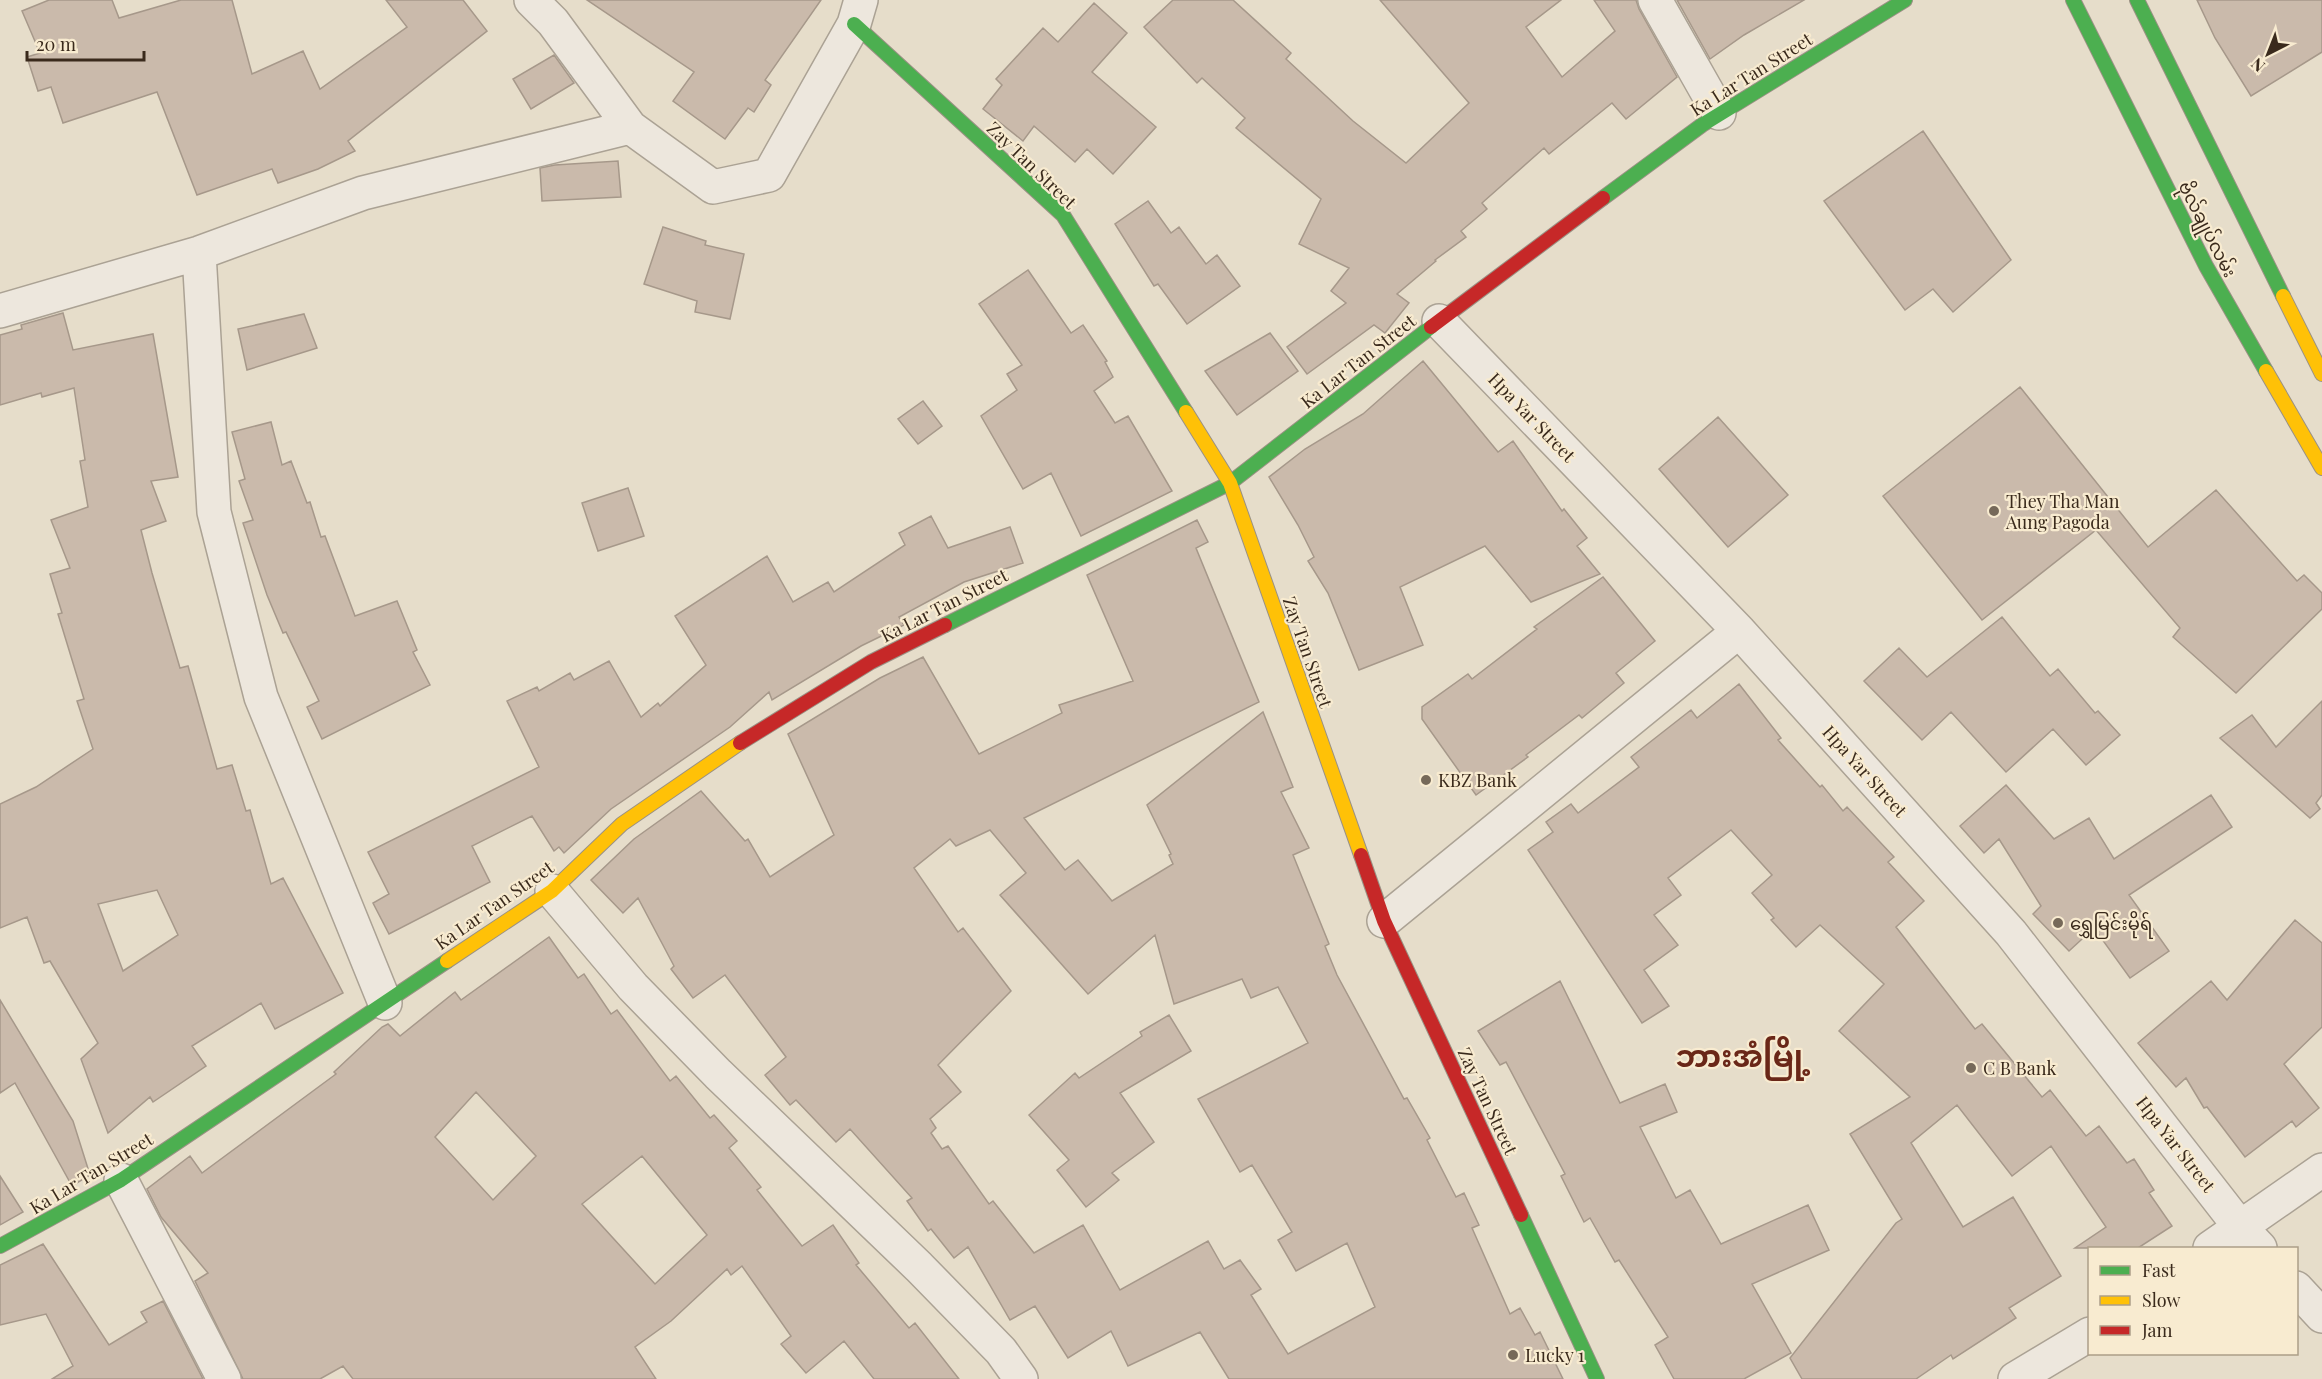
<svg xmlns="http://www.w3.org/2000/svg" width="2322" height="1379" viewBox="0 0 2322 1379" font-family="'Playfair Display','Noto Sans Myanmar',serif">
<rect width="100%" height="100%" fill="#e6ddca"/>
<path fill="#cabaab" stroke="#a6988a" stroke-width="1.5" fill-rule="evenodd" d="M49,0H112L119,18L181,0H232L252,74L303,51L320,89L407,27L386,0H463L487,31L348,141L355,151L318,169L278,183L272,169L197,195L157,92L63,123L51,87L38,91L27,57L40,53L22,11Z
M587,0H821L765,80L771,85L754,112L748,108L725,139L673,101L694,72Z
M1173,0H1233L1291,53L1286,59L1353,121L1406,163L1469,103L1380,0H1561L1526,27L1562,77L1615,31L1594,0H1636L1639,9L1677,77L1626,119L1612,103L1549,154L1544,148L1482,203L1487,209L1461,231L1466,237L1435,260L1436,261L1397,294L1409,303L1385,333L1374,325L1307,374L1287,347L1346,303L1331,291L1349,268L1299,244L1321,199L1236,128L1245,118L1202,78L1197,83L1144,27Z
M1677,0H1804L1744,35L1710,59Z
M2197,0H2322V52L2251,96L2215,38Z
M1094,3L1127,33L1092,72L1156,127L1113,174L1087,149L1075,162L1034,126L1023,141L983,109L1002,85L996,79L1043,28L1058,42Z
M554,55L574,83L531,109L513,79Z
M1923,131L2011,260L1953,312L1933,289L1905,310L1824,201Z
M618,161L621,197L542,201L540,168L555,165Z
M1148,201L1171,233L1179,227L1206,264L1217,255L1240,286L1187,324L1158,284L1154,286L1115,224Z
M663,227L706,241L705,245L744,254L730,319L695,312L697,301L644,284Z
M1028,270L1071,333L1083,325L1107,361L1105,362L1113,377L1094,391L1115,423L1128,416L1172,491L1081,536L1051,473L1023,489L981,416L1017,390L1007,374L1022,365L979,304Z
M63,313L73,350L153,334L178,477L151,481L166,521L141,530L152,573L180,668L188,666L217,769L232,765L246,811L250,810L271,884L283,878L343,993L275,1029L261,1003L192,1046L206,1066L153,1102L150,1097L108,1133L81,1059L98,1043L50,961L44,963L27,917L0,928V804L36,787L93,749L77,701L84,699L58,614L62,613L50,574L70,568L51,520L88,507L80,461L85,460L74,388L42,397L41,393L0,405V335L22,329L21,325ZM157,890L178,935L123,971L98,904Z
M304,314L317,348L247,370L238,329Z
M1270,333L1298,371L1237,415L1205,371Z
M1423,361L1498,452L1513,441L1562,511L1564,509L1587,538L1577,546L1600,574L1531,602L1485,546L1400,587L1423,645L1359,670L1328,593L1308,561L1314,557L1298,525L1269,477L1305,449L1363,414Z
M2020,387L2148,547L2216,490L2297,581L2304,575L2322,593V609L2236,693L2173,637L2180,628L2096,530L1982,620L1883,496Z
M923,401L942,426L918,444L898,419Z
M1718,417L1788,495L1728,547L1659,469Z
M271,422L282,465L291,461L307,503L310,502L321,537L325,536L355,616L397,601L417,650L413,652L430,685L322,739L307,707L319,701L286,632L283,633L267,595L243,523L253,520L239,481L245,479L232,432Z
M628,488L644,536L598,551L582,503Z
M931,516L948,548L1010,527L1023,563L964,582L899,617L904,625L861,646L772,700L769,692L730,727L611,809L564,853L559,847L554,851L532,816L472,846L490,882L389,934L373,903L389,894L368,852L539,767L507,701L537,687L539,691L570,673L574,680L609,661L641,717L658,703L660,706L706,665L675,616L767,556L793,602L828,582L834,592L905,545L899,533Z
M1197,520L1208,542L1196,548L1259,702L1024,818L1065,870L1078,860L1112,901L1173,864L1169,855L1171,854L1147,805L1263,712L1293,787L1281,792L1309,848L1293,855L1329,944L1325,946L1337,975L1404,1099L1407,1098L1430,1138L1427,1140L1456,1197L1464,1193L1479,1225L1472,1228L1510,1314L1520,1308L1535,1335L1540,1332L1563,1379H1229L1200,1332L1128,1366L1111,1331L1068,1358L1035,1306L1010,1320L968,1247L954,1258L931,1229L928,1231L907,1201L912,1198L850,1129L836,1142L796,1100L790,1105L765,1075L786,1057L725,975L693,998L671,969L674,966L638,898L623,913L591,880L634,839L701,791L745,841L748,839L770,877L834,835L788,734L880,678L923,657L979,754L1062,713L1059,705L1133,681L1087,575ZM990,830L1026,873L1000,895L1088,994L1155,935L1174,1004L1242,979L1251,998L1278,987L1308,1043L1198,1099L1240,1172L1252,1165L1292,1232L1278,1240L1296,1271L1347,1243L1375,1307L1288,1354L1251,1295L1261,1289L1240,1260L1224,1269L1208,1241L1120,1290L1083,1225L1034,1253L993,1201L989,1204L948,1146L942,1149L931,1133L936,1128L930,1119L961,1092L938,1065L1011,991L963,928L958,932L914,868L950,839L956,846Z
M1603,577L1655,641L1616,673L1624,683L1582,718L1579,715L1526,755L1528,757L1476,795L1422,719V707L1468,674L1472,679L1537,629L1534,627Z
M2002,617L2050,676L2058,669L2095,713L2098,711L2120,735L2086,765L2053,729L2006,772L1951,712L1922,740L1864,681L1899,648L1927,677Z
M1739,684L1781,738L1778,740L1820,787L1822,785L1843,811L1847,807L1894,857L1888,862L1924,901L1896,927L1975,1029L1982,1024L2042,1097L2050,1090L2086,1136L2099,1126L2127,1163L2134,1159L2154,1190L2149,1193L2172,1226L2138,1248H2075L2106,1227L2051,1146L2012,1176L1957,1105L1911,1143L1963,1227L2013,1197L2061,1276L2009,1308L2016,1318L1953,1359L1951,1355L1916,1379H1802L1790,1358L1896,1223L1902,1219L1850,1134L1910,1097L1839,1031L1884,984L1820,925L1796,947L1771,920L1774,918L1752,893L1772,875L1731,830L1668,878L1681,895L1654,915L1678,945L1644,970L1669,1006L1642,1023L1528,850L1553,832L1546,822L1571,804L1578,813L1639,767L1631,757L1691,710L1697,718Z
M2322,701V795L2316,803L2320,809L2310,818L2220,738L2252,715L2276,747Z
M2006,785L2054,839L2089,818L2114,859L2211,795L2232,827L2129,895L2169,951L2130,978L2094,928L2069,951L2033,914L2041,906L1999,839L1984,853L1960,826Z
M2295,920L2322,943V1027L2284,1064L2319,1108L2296,1127L2292,1121L2245,1157L2207,1107L2204,1108L2186,1078L2176,1087L2138,1043L2211,981L2227,1000Z
M549,937L578,978L584,974L611,1014L617,1010L670,1081L676,1076L710,1118L714,1115L737,1141L729,1148L761,1187L757,1190L802,1246L833,1225L859,1263L856,1265L909,1328L915,1323L959,1379H874L844,1341L806,1373L781,1344L791,1336L742,1266L731,1275L727,1269L671,1321L635,1347L656,1379H353L343,1366L320,1379H243L195,1281L208,1273L161,1217L147,1189L190,1156L202,1173L336,1074L334,1072L382,1027L388,1024L400,1036L455,992L461,1000ZM476,1092L536,1156L493,1200L435,1137ZM642,1156L707,1235L655,1284L582,1204Z
M1560,981L1620,1103L1665,1084L1677,1112L1640,1127L1676,1198L1690,1190L1721,1244L1808,1205L1829,1250L1752,1284L1791,1353L1744,1379H1674L1655,1345L1668,1337L1619,1260L1615,1262L1590,1218L1584,1222L1561,1176L1565,1174L1506,1062L1500,1065L1478,1031Z
M0,1000L73,1121L90,1175L72,1186L15,1083L0,1093Z
M1169,1015L1191,1051L1120,1093L1154,1142L1112,1173L1119,1180L1086,1207L1057,1170L1069,1160L1029,1115L1075,1073L1079,1078L1142,1036L1140,1032Z
M0,1176L23,1212L0,1225Z
M43,1244L109,1345L147,1322L141,1312L163,1301L203,1379H52L73,1366L46,1314L0,1325V1265Z"/>
<g fill="none" stroke-linecap="round" stroke-linejoin="round">
<g stroke="#aba294" stroke-width="36">
<path id="street" d="M531,0L553,22L630,127L713,187L769,175L854,24L861,0
M1655,0L1719,113
M199,253L214,512L261,697L385,1003
M0,311L199,253L363,193L630,127
M1439,321L1739,631L2011,933L2240,1227L2260,1248
M552,891L633,987L718,1074L919,1267L1001,1351L1021,1379
M1384,921L1739,631
M121,1180L224,1379
M2210,1248L2322,1170
M2296,1288L2322,1316
M2015,1379L2090,1334"/>
</g>
<g stroke="#9a9184" stroke-width="16">
<path id="fast" d="M2073,0L2206,266L2266,371
M2137,0L2283,296
M854,24L1063,215L1186,412
M1603,198L1702,125L1905,0
M945,625L1230,483L1431,327
M1521,1215L1597,1379
M0,1246L121,1180L447,961"/>
</g>
<g stroke="#9a9184" stroke-width="16">
<path id="slow" d="M2283,296L2322,374
M2266,371L2322,468
M1186,412L1230,483L1361,855
M447,961L552,891L622,824L740,743"/>
</g>
<g stroke="#9a9184" stroke-width="16">
<path id="jam" d="M1431,327L1603,198
M740,743L871,662L945,625
M1361,855L1384,921L1521,1215"/>
</g>
<use href="#street" stroke="#ede7dd" stroke-width="33"/>
<use href="#fast" stroke="#4caf50" stroke-width="14"/>
<use href="#slow" stroke="#ffc107" stroke-width="14"/>
<use href="#jam" stroke="#c62828" stroke-width="14"/>
</g>
<g fill="#766959" stroke="#f8ebd0" stroke-width="2">
<circle cx="1994" cy="511" r="6"/>
<circle cx="1426" cy="780" r="6"/>
<circle cx="2058" cy="923" r="6"/>
<circle cx="1971" cy="1068" r="6"/>
<circle cx="1513" cy="1355" r="6"/>
</g>
<g text-anchor="middle" dominant-baseline="central" stroke-width="4.5" stroke-linejoin="round" paint-order="stroke">
<g font-size="18" fill="#3a2a1c" stroke="#f8ebd0">
<text transform="translate(1751 74) rotate(-32)">Ka Lar Tan Street</text>
<text transform="translate(1032 165) rotate(44)">Zay Tan Street</text>
<text transform="translate(2208 229) rotate(63)">ဗိုလ်ချုပ်လမ်း</text>
<text transform="translate(1358 361) rotate(-38)">Ka Lar Tan Street</text>
<text transform="translate(1532 417) rotate(46)">Hpa Yar Street</text>
<text transform="translate(944 605) rotate(-27)">Ka Lar Tan Street</text>
<text transform="translate(1308 652) rotate(71)">Zay Tan Street</text>
<text transform="translate(1865 771) rotate(48)">Hpa Yar Street</text>
<text transform="translate(494 905) rotate(-35)">Ka Lar Tan Street</text>
<text transform="translate(1488 1101) rotate(65)">Zay Tan Street</text>
<text transform="translate(2176 1144) rotate(52)">Hpa Yar Street</text>
<text transform="translate(91 1173) rotate(-31)">Ka Lar Tan Street</text>
</g>
<g font-size="18" fill="#3a2a1c" stroke="#f8ebd0" text-anchor="start">
<text x="2006" y="501">They Tha Man<tspan x="2006" dy="21">Aung Pagoda</tspan></text>
<text x="1438" y="780">KBZ Bank</text>
<text x="2070" y="923">ရွှေမြင်းမိုရ်</text>
<text x="1983" y="1068">C B Bank</text>
<text x="1525" y="1355">Lucky 1</text>
</g>
<g font-size="30" font-weight="bold" fill="#6a2718" stroke="#f8ebd0">
<text x="1743" y="1055">ဘားအံမြို့</text>
</g>
</g>
<rect x="2088" y="1247" width="210" height="108" fill="#f8ebd0" stroke="#ac9e88" stroke-width="1.5"/>
<rect x="2100" y="1266" width="30" height="9" fill="#4caf50" stroke="#ac9e88" stroke-width="1.5"/>
<text x="2142" y="1277" font-size="18" fill="#3a2a1c">Fast</text>
<rect x="2100" y="1296" width="30" height="9" fill="#ffc107" stroke="#ac9e88" stroke-width="1.5"/>
<text x="2142" y="1307" font-size="18" fill="#3a2a1c">Slow</text>
<rect x="2100" y="1326" width="30" height="9" fill="#c62828" stroke="#ac9e88" stroke-width="1.5"/>
<text x="2142" y="1337" font-size="18" fill="#3a2a1c">Jam</text>
<g transform="translate(2268 54) rotate(222)" stroke="#f8ebd0" stroke-width="4.5" paint-order="stroke">
<path d="M0-4.5L10 22L0 15L-10 22Z" fill="#3a2a1c"/>
<text y="-9" font-size="16" font-weight="bold" text-anchor="middle" fill="#3a2a1c">N</text>
</g>
<path d="M27 51v9h117v-9" fill="none" stroke="#3a2a1c" stroke-width="3"/>
<text x="36" y="51" font-size="18" fill="#3a2a1c" stroke="#f8ebd0" stroke-width="4.5" paint-order="stroke">20 m</text>
</svg>
